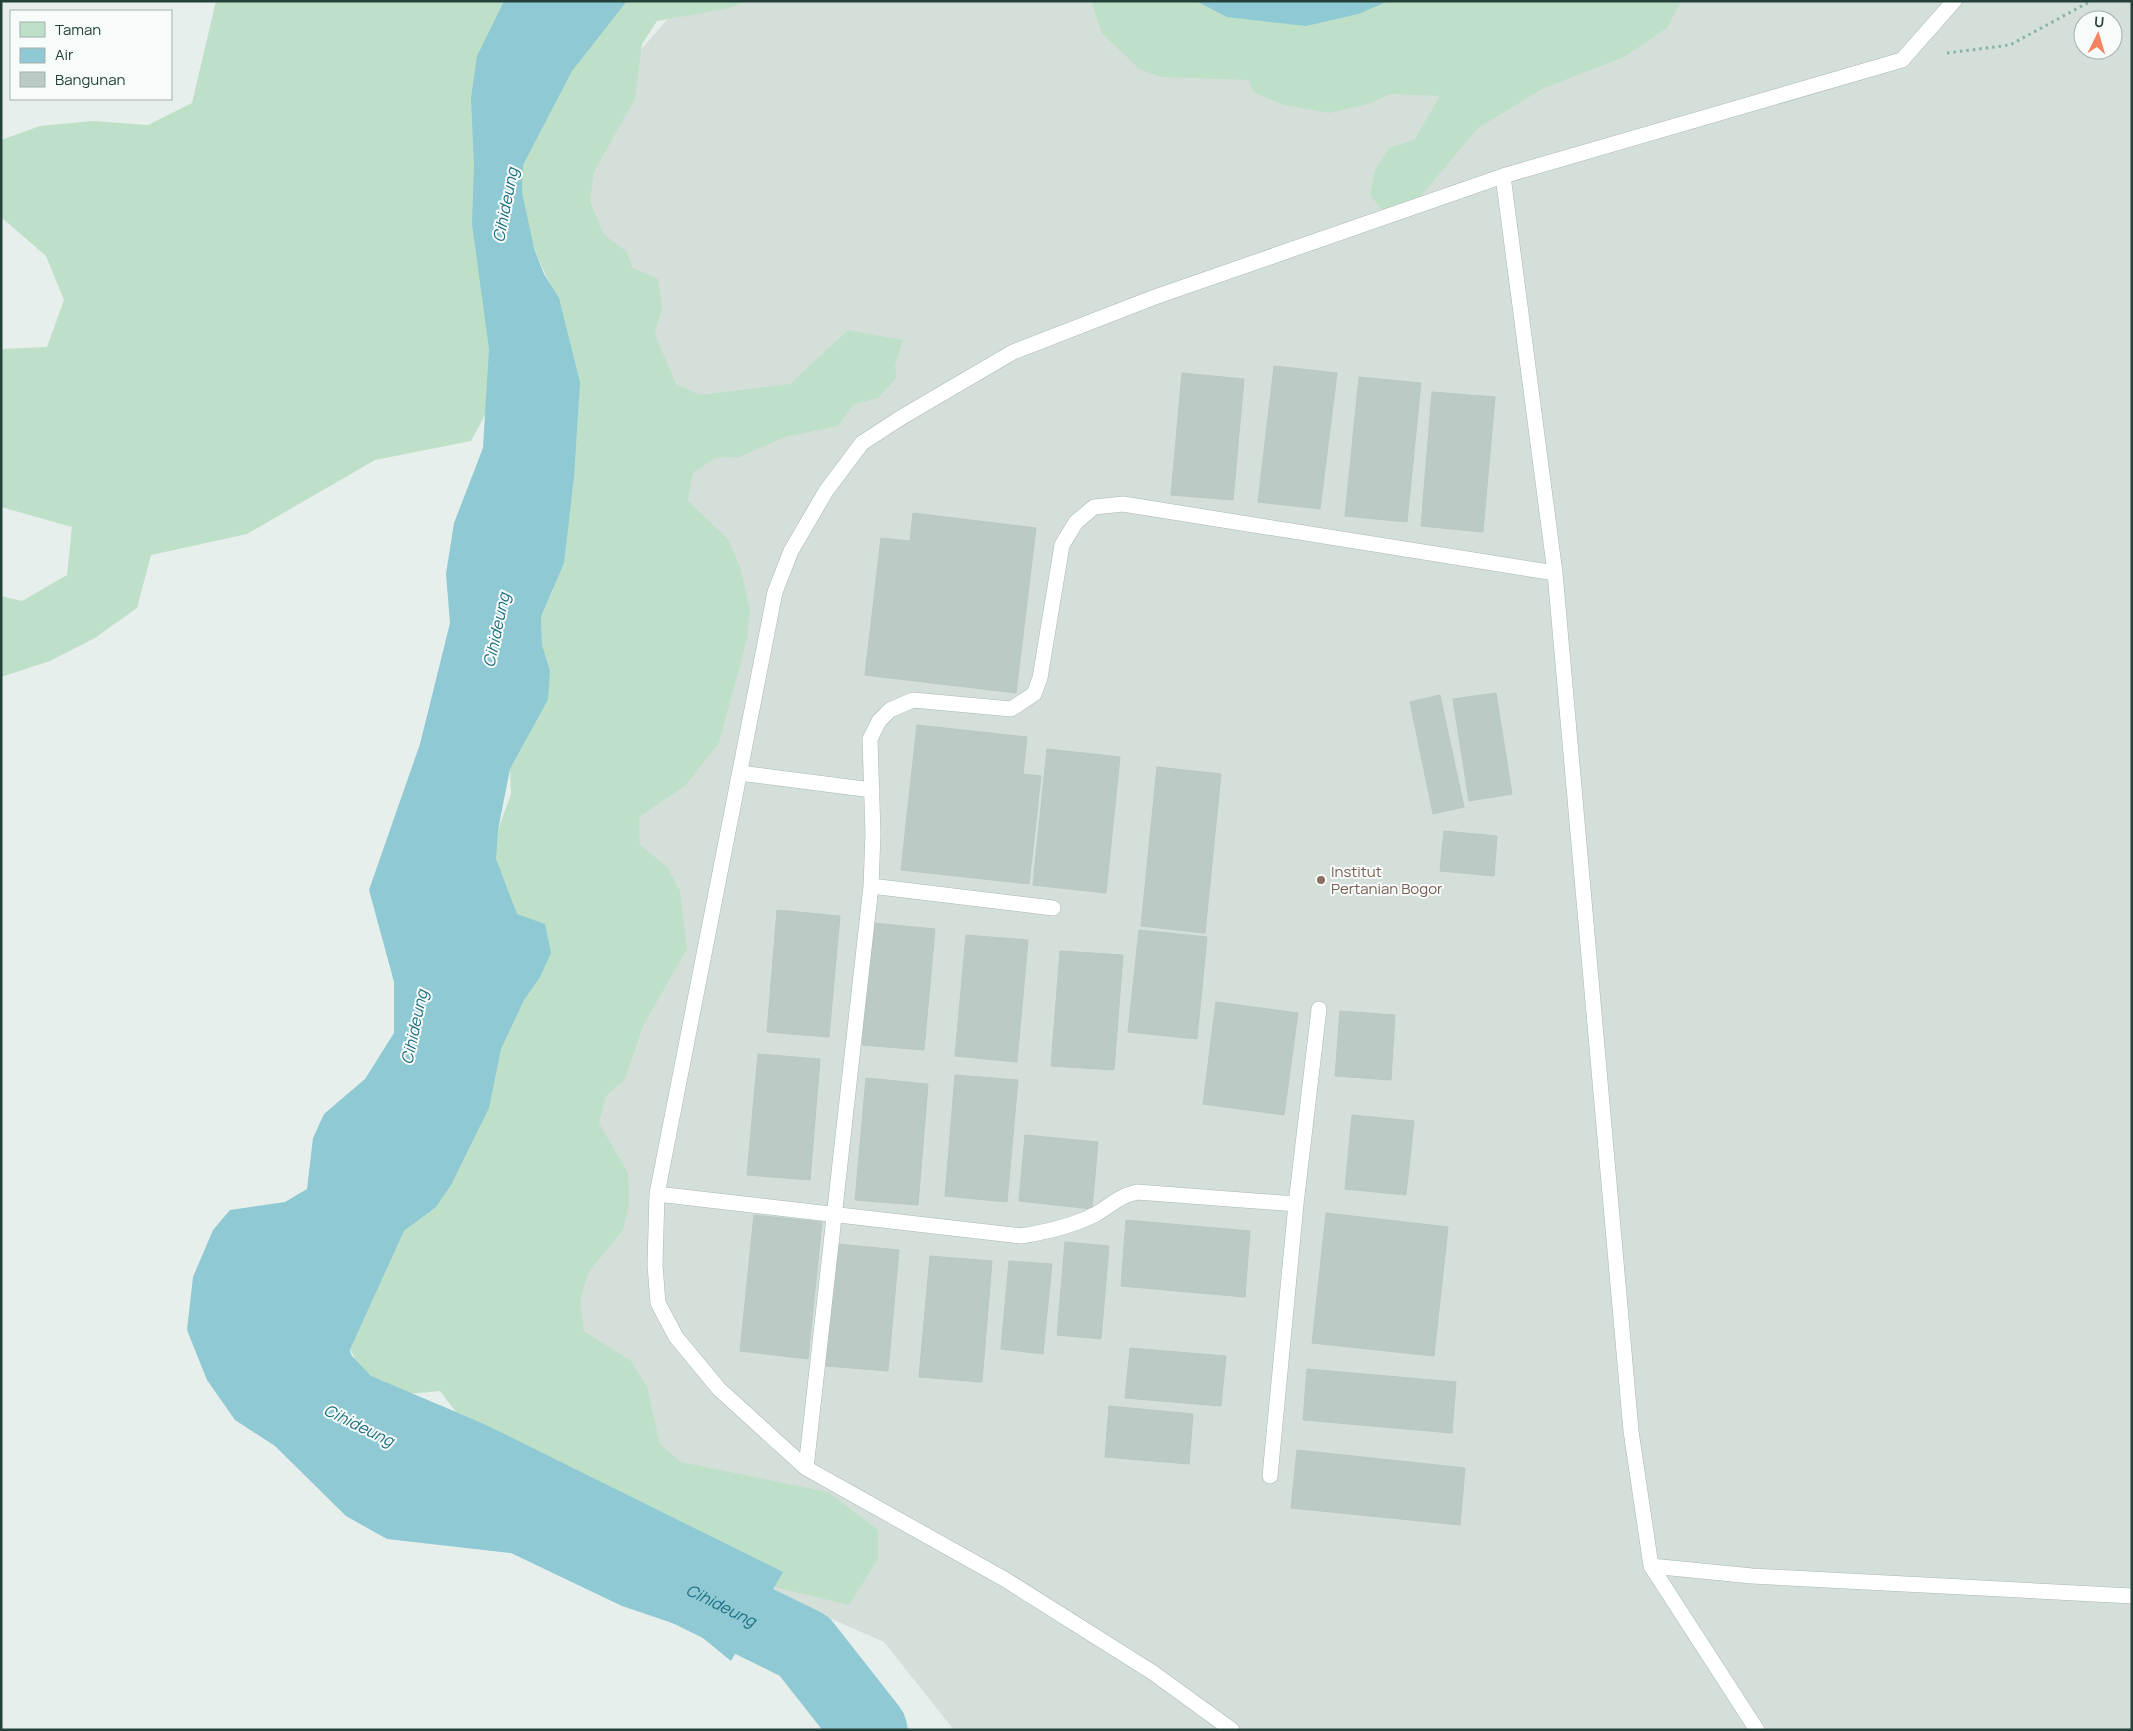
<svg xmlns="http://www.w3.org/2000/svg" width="2133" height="1731" viewBox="0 0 2133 1731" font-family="Manrope,sans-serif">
<rect width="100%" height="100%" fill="#e6efeb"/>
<path fill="#d4dfda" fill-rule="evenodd" d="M683,1H2132V1730H954L884,1642L567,1503L572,550L571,131ZM2083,20H2113V50H2083Z"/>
<path fill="#bfe0c8" d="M216,1H509L496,395L471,441L375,460L247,534L151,555L137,608L95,638L50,661L1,677V596L22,601L67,575L72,527L1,507V349L47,347L64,300L46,256L1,217V140L40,126L93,121L148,125L192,103Z
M624,1H744L731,8L657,21L642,44L635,99L594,172L590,201L604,235L626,251L633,268L658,279L662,307L655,334L676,384L700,395L790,384L848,330L903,340L895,366L897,377L878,398L854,404L838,426L785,437L739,457L715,458L693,473L688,501L728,539L740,567L750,609L747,639L719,743L685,786L639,817L640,845L667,867L680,891L687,949L644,1024L625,1079L606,1096L599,1123L628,1173L629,1204L623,1230L588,1273L580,1301L584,1331L631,1361L647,1387L660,1444L681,1462L828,1492L878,1530V1559L849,1605L751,1581L482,1423L456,1412L440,1391L374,1397L341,1331L342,1295L355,1273L393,1239L435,1208L487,921L482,850L498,830L511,794L510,769L548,700L542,645L541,617L553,590L559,298C538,266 526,230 522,192C520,169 527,171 512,148Z
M1091,1H1681L1667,28L1624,57L1544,88L1478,128L1410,209L1385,214L1370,195L1375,170L1389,148L1414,140L1440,96L1391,94L1368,104L1329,113L1281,104L1253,92L1249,80L1161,77L1139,69L1102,33Z"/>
<path fill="#8ec9d4" d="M504,1H627L572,71L523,165L522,192L534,248L544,274L559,298L580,382L574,477L564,563L541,617L542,645L550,671L548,700L510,769L498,830L496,859L517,914L545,924L551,953L540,977L524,1000L501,1049L489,1108L451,1185L435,1208L393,1239L345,1253L325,1269L341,1331L352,1356L371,1376L482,1423L783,1572L731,1661L693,1630L622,1606L511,1553L387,1539L346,1516L275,1446L235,1420L207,1380L187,1330L193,1277L213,1230L230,1210L285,1202L307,1189L313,1138L324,1114L365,1079L394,1033V982L369,890L420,744L450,623L446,574L454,523L483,448L489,349L472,224L474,166L471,98L477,56Z
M1196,1H1389L1358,14L1306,26L1227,17Z"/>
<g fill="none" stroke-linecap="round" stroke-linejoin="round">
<g stroke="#8ec9d4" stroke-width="75">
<path d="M290,1391L380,1193L389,1153"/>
<path id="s1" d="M662,1576L804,1646L870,1730"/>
</g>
</g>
<path fill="#bbcac4" stroke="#b8c9c2" d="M1274,366L1337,373L1320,509L1258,502Z
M1182,373L1244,379L1233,500L1171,495Z
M1359,377L1421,383L1407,522L1345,516Z
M1432,392L1495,397L1483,532L1421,526Z
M913,513L1036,528L1016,693L865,675L881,538L910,541Z
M1496,693L1512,794L1469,801L1453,699Z
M1440,695L1464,807L1433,814L1410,702Z
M917,725L1027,737L1023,774L1041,776L1029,884L901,870Z
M1047,749L1120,757L1106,893L1033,885Z
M1157,767L1221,774L1205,933L1141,926Z
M1444,831L1497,836L1494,876L1440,871Z
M777,910L840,916L829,1037L767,1032Z
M873,923L935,929L924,1050L862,1045Z
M1139,930L1207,937L1197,1039L1128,1032Z
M966,935L1028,940L1017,1062L955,1056Z
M1060,951L1123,955L1114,1070L1051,1066Z
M1216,1002L1298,1013L1284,1115L1203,1104Z
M1340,1011L1395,1015L1391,1080L1335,1076Z
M758,1054L820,1059L810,1180L747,1175Z
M955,1075L1018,1080L1007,1202L945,1196Z
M866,1078L928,1084L918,1205L855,1200Z
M1352,1115L1414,1121L1406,1195L1345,1189Z
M1025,1135L1098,1142L1092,1209L1019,1201Z
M1326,1213L1448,1227L1434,1356L1312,1343Z
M754,1215L822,1222L808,1359L740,1351Z
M1126,1220L1250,1231L1245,1297L1121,1286Z
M1065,1242L1109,1246L1101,1339L1057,1335Z
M837,1244L899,1250L888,1371L826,1366Z
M930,1256L992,1261L982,1382L919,1377Z
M1009,1261L1052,1264L1043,1354L1001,1349Z
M1130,1348L1226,1356L1221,1406L1125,1398Z
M1307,1369L1456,1382L1452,1433L1303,1420Z
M1109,1406L1193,1414L1189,1464L1105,1457Z
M1297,1450L1465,1468L1460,1525L1291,1508Z"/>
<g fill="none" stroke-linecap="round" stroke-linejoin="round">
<g stroke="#a8b8b2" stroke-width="16">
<path id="service" d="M1503,176L1555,573L1631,1431L1651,1566L1752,1576L2132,1596
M740,773L872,790
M1053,908L871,886L873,834L870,739L879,721L890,710L913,700L1011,709L1034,694L1040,678L1062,545L1076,522L1094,507L1123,504L1555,573
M657,1194L1021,1236C1046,1232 1073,1226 1096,1214C1113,1204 1117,1197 1137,1192L1296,1204
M806,1468L871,886
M1270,1476L1296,1204L1319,1009
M1651,1566L1757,1730
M1232,1730L1152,1672L1006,1580L806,1468L719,1389L676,1337L658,1303L655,1265L657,1194L775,592L791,551L826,491L862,443L902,417L1013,352L1155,297L1503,176L1902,60L1954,1"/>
</g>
<path stroke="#86b3a5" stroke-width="3" stroke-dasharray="2.5 4" stroke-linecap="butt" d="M1947,53L2010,45L2091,1"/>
<use href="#service" stroke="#fff" stroke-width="15"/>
</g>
<circle fill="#8d6e63" stroke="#f7fbf9" stroke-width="2" cx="1321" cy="880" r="5"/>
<g text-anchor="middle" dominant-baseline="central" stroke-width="4" stroke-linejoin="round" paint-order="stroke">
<g font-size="15" fill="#785e54" stroke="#f7fbf9" text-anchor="start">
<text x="1331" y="871">Institut<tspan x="1331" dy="17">Pertanian Bogor</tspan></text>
</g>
<g font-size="16" font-style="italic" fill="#1c6f80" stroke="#f7fbf9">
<text transform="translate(505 205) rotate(-79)">Cihideung</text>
<text transform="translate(496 630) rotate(-78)">Cihideung</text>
<text transform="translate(414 1027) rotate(-78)">Cihideung</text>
<text transform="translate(359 1425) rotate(26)">Cihideung</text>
<text stroke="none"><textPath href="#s1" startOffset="66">Cihideung</textPath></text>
</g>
</g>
<rect width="2133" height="1731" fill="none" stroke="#24423a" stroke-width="5"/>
<rect x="10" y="10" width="162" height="90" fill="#f7fbf9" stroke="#a3b1ad"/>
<rect x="20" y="22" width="25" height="15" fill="#bfe0c8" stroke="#a3b1ad"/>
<text x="55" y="35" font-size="15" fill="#24423a">Taman</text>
<rect x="20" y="48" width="25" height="15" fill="#8ec9d4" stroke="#a3b1ad"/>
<text x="55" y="60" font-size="15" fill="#24423a">Air</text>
<rect x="20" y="72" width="25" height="15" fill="#bbcac4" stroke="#a3b1ad"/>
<text x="55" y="85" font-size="15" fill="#24423a">Bangunan</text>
<g transform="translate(2098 35) rotate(5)"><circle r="24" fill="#f7fbf9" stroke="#a3b1ad"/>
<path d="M0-4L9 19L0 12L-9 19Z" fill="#f4845f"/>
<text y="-8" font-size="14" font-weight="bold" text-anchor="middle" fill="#24423a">U</text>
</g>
</svg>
